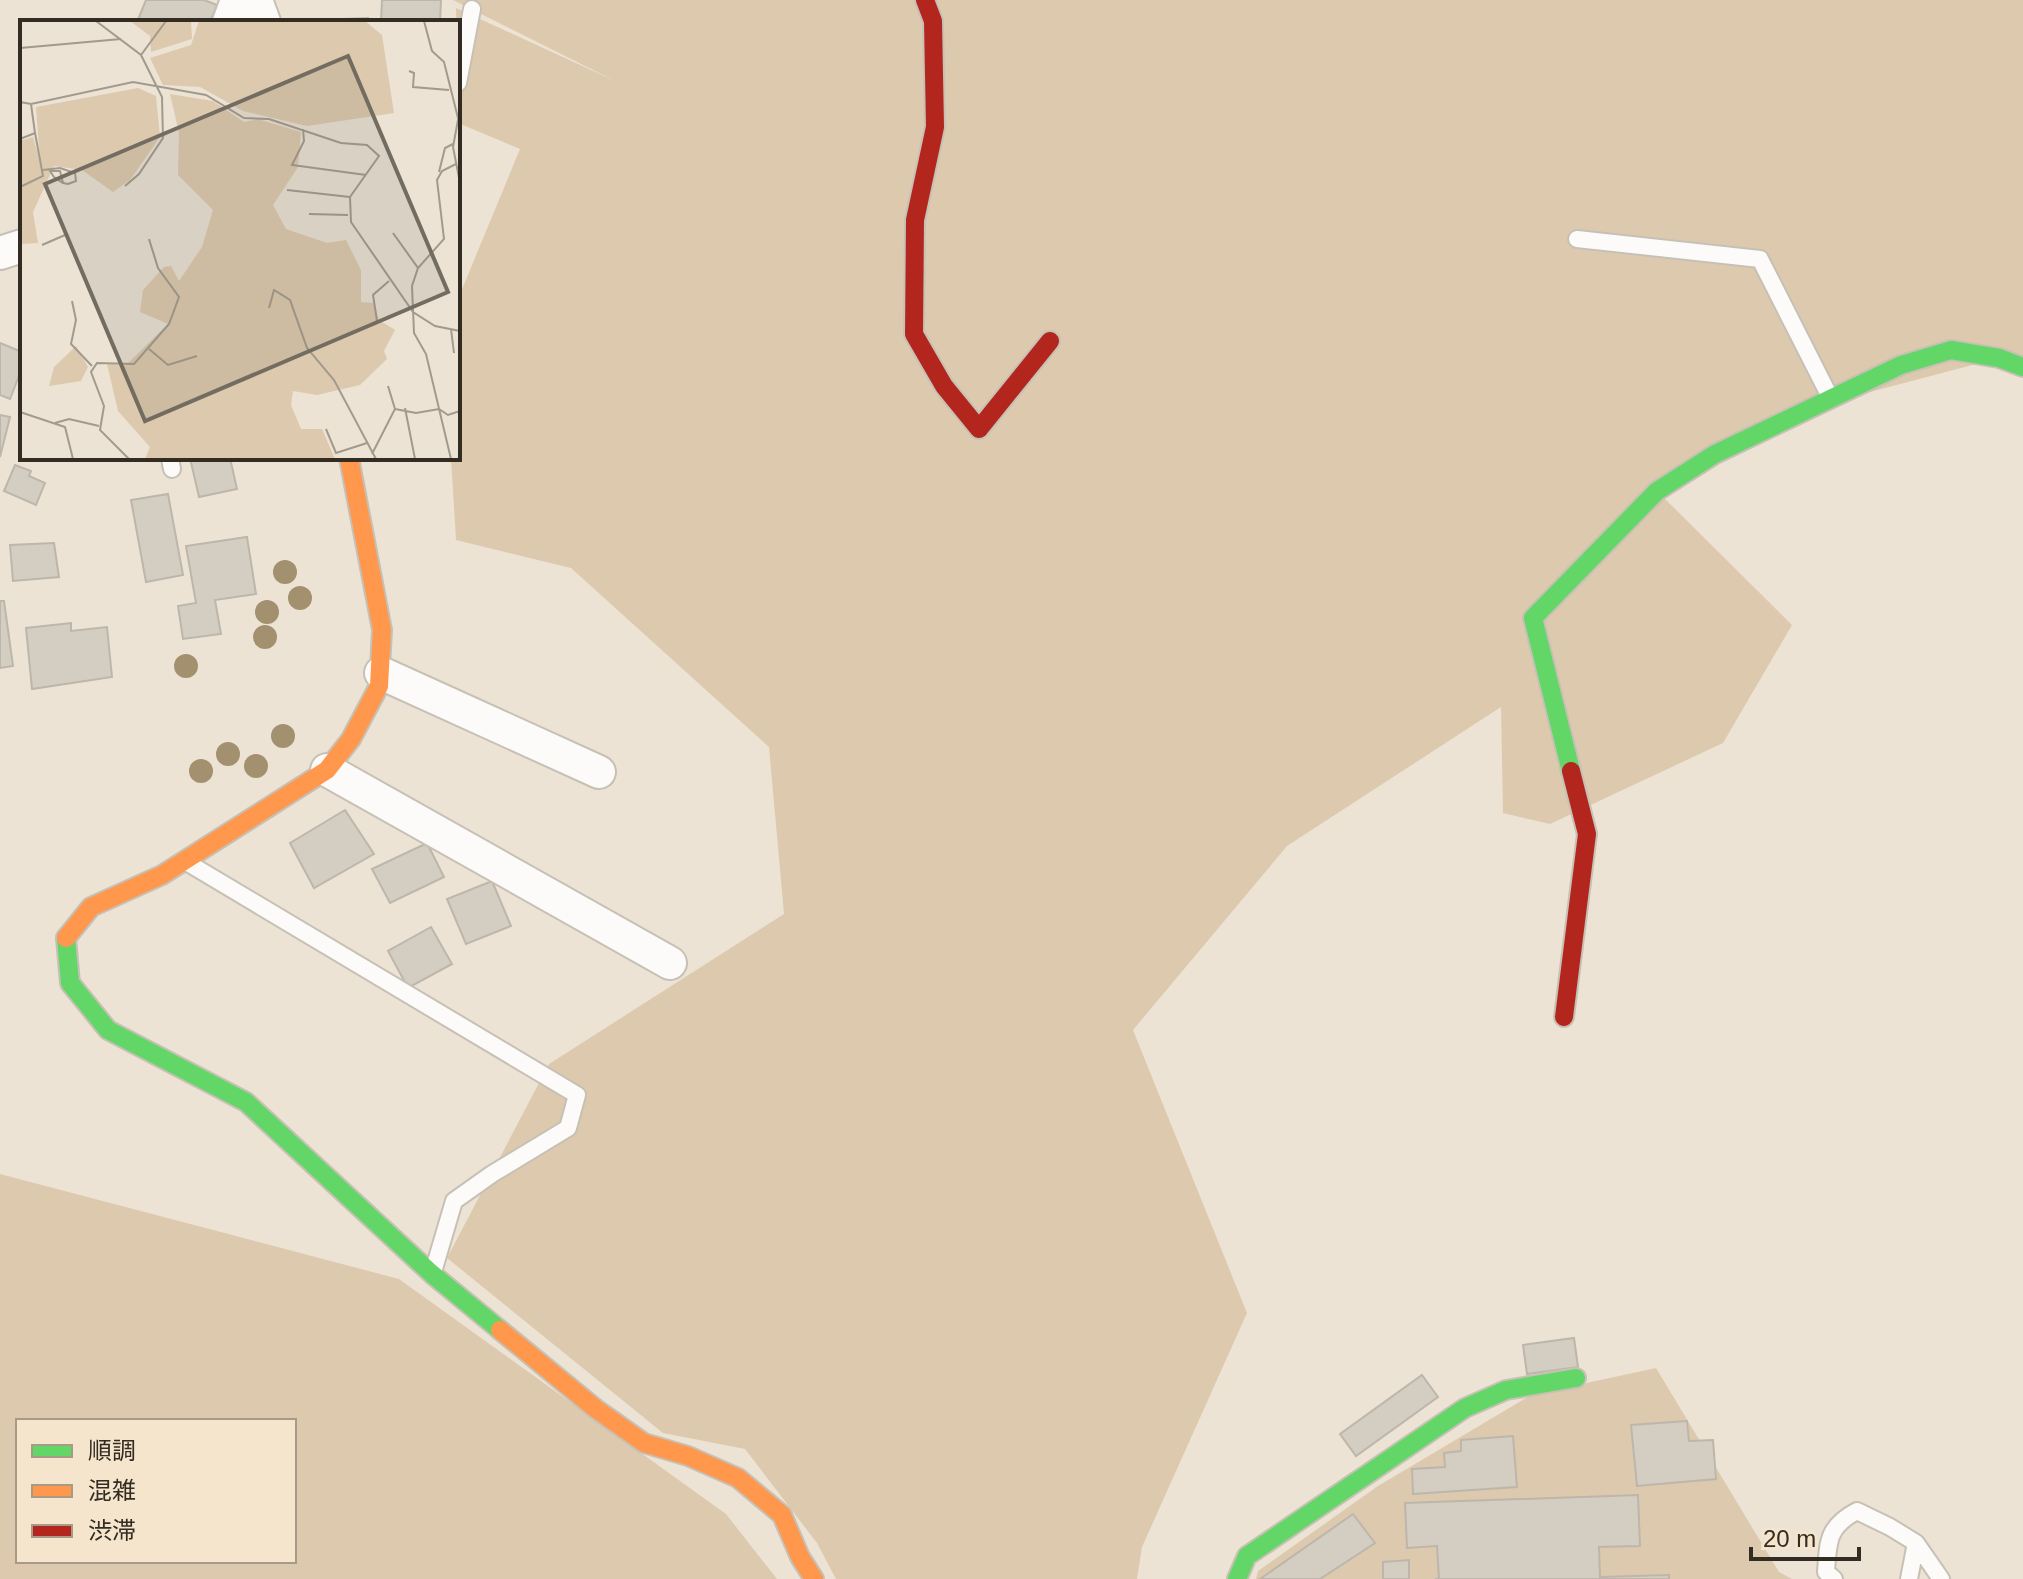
<svg xmlns="http://www.w3.org/2000/svg" width="2023" height="1579" viewBox="0 0 2023 1579" font-family="Arial,'Noto Sans JP',sans-serif">
<rect width="100%" height="100%" fill="#ece3d5"/>
<path fill="#ddcaae" fill-rule="evenodd" d="M453,0H2023V367L1999,358L1813,407L1657,491L1792,625L1723,743L1550,824L1503,813L1501,707L1287,846L1133,1030L1247,1313L1142,1547L1137,1579H836L817,1543L745,1449L663,1433L447,1258L549,1064L784,914L769,747L571,568L456,540L451,458H458V299L520,149L458,123L456,8L615,81Z
M0,1174L399,1279L726,1514L777,1579H0ZM18,1421H294V1561H18Z
M1656,1368L1779,1572L1792,1579H1256L1258,1571L1378,1486L1531,1395Z"/>
<path fill="#d4cdc2" stroke="#bdb6ab" stroke-width="2" d="M146,0H204L217,5L210,22H137Z
M382,0H441L440,22H381Z
M368,18V22H289V21Z
M0,343L22,352V368L10,399L0,395Z
M0,415L10,417L0,457Z
M190,458H230L237,489L199,497Z
M15,465L31,471L29,476L45,483L36,505L4,491Z
M168,494L183,575L146,582L131,500Z
M247,537L256,594L215,600L221,634L183,639L178,606L196,603L186,546Z
M54,543L59,577L13,581L10,545Z
M0,601H4L13,666L0,668Z
M71,623V631L107,627L112,677L32,689L26,628Z
M345,810L374,854L314,888L290,843Z
M427,843L444,877L390,903L372,869Z
M492,881L511,926L466,944L447,899Z
M431,927L452,964L408,988L388,951Z
M1574,1338L1578,1367L1527,1374L1523,1345Z
M1422,1375L1438,1397L1356,1456L1340,1434Z
M1687,1421L1689,1441L1713,1440L1716,1479L1637,1486L1631,1425Z
M1513,1436L1517,1487L1413,1494L1412,1469L1445,1467L1444,1453L1461,1451V1440Z
M1638,1495L1640,1546L1599,1547L1600,1577L1669,1575V1579H1435H1439L1437,1546L1407,1548L1405,1503Z
M1353,1514L1375,1543L1320,1579H1260Z
M1409,1560V1579H1383V1562Z"/>
<g fill="none" stroke-linecap="round" stroke-linejoin="round">
<g stroke="#c7c0b5" stroke-width="20">
<path id="lane" d="M458,83L472,9
M1577,239L1760,259L1830,397
M170,458L172,469
M188,863L577,1095L568,1128L492,1174L454,1201L433,1272
M1834,1579L1826,1572C1828,1541 1828,1526 1857,1511L1890,1527L1916,1543L1941,1579
M1909,1579L1916,1543"/>
</g>
<g stroke="#c7c0b5" stroke-width="36">
<path id="street" d="M256,0L264,22
M229,22L237,0
M0,253L22,246
M381,673L599,772
M327,770L670,963"/>
</g>
<g stroke="#c7c0b5" stroke-width="22">
<path id="fast" d="M1571,771L1533,618L1657,491L1715,454L1901,365L1951,350L1999,358L2023,367
M66,938L70,983L108,1030L246,1102L432,1274L500,1330
M1237,1579L1247,1556L1465,1408L1506,1390L1576,1378"/>
</g>
<g stroke="#c7c0b5" stroke-width="22">
<path id="slow" d="M66,938L91,907L162,875L327,770L351,739L379,686L382,630L349,458
M500,1330L596,1409L644,1443L688,1456L738,1478L782,1515L800,1557L814,1579"/>
</g>
<g stroke="#c7c0b5" stroke-width="22">
<path id="jam" d="M925,0L933,21L935,127L915,220L914,334L944,386L979,429L1050,341
M1564,1017L1587,834L1571,771"/>
</g>
<use href="#lane" stroke="#fcfbf9" stroke-width="16"/>
<use href="#street" stroke="#fcfbf9" stroke-width="32"/>
<use href="#fast" stroke="#63d668" stroke-width="18"/>
<use href="#slow" stroke="#ff974d" stroke-width="18"/>
<use href="#jam" stroke="#b3261e" stroke-width="18"/>
</g>
<g fill="#a3906f">
<circle cx="285" cy="572" r="12"/>
<circle cx="300" cy="598" r="12"/>
<circle cx="267" cy="612" r="12"/>
<circle cx="265" cy="637" r="12"/>
<circle cx="186" cy="666" r="12"/>
<circle cx="283" cy="736" r="12"/>
<circle cx="228" cy="754" r="12"/>
<circle cx="256" cy="766" r="12"/>
<circle cx="201" cy="771" r="12"/>
</g>
<g transform="translate(20 20)">
<rect width="440" height="440" fill="#ece3d5"/>
<path d="M110,1H171L172,19L131,32L130,16ZM179,1H345L362,15L374,93L287,106L223,91L180,67L143,65L130,38L171,25ZM118,68L136,76L140,117L110,160L93,172L62,150L34,146L13,192L18,223L0,224V121L13,117L20,142L16,87ZM150,74L193,81L224,102L238,99L281,112L278,147L253,185L266,209L307,223L326,220L341,250V282L354,283L359,300L375,310L364,331L367,339L340,365L297,375L273,371L271,385L281,409H302L315,439H125L130,427L98,391L87,344L106,345L148,304L120,292L123,270L144,247L151,246L159,261L182,227L193,190L158,155L159,113ZM56,326L68,347L61,361L29,366L34,347Z" fill="#ddcaae"/>
<path fill="none" stroke="#a29a8d" stroke-width="2" d="M76,1L121,35L142,77L143,118L119,154L105,166M404,1L412,31L424,42L438,98M0,28L101,19M121,35L146,1M389,51L394,53L393,67L429,70M0,82L11,84L113,62L186,75L224,98L249,99L321,123L347,125L359,136L330,177L331,202L393,292L415,306L440,311M440,89L433,127L440,163M283,109L284,121L272,145L346,155M0,119L15,113L11,84M23,150L40,148L55,153L56,161L48,164L43,163L34,157L30,151H40L43,163M419,152L425,128L433,124M0,167L23,156L15,113M267,170L330,177M289,194L328,195M373,213L398,248M22,225L45,215M52,281L56,300L51,324L72,346M249,288L254,270L270,280L287,328L314,360L356,439M357,301L353,275L369,261M431,309L434,333M129,329L148,345L177,336M385,388L395,439M375,389L396,393L419,389L428,395L440,391M0,392L45,407L53,439M35,403L49,399L79,406M306,409L316,433L347,423M352,434L375,389L368,366M109,439L80,410L84,386L71,352L77,343L114,344L149,304L159,277L138,248L129,219M431,439L406,334L394,313L392,266L398,248L424,219L417,160L422,151L436,144"/>
<path fill="#736c61" fill-opacity="0.15" stroke="#736c61" stroke-width="4" d="M328,36L428,272L125,401L25,164Z"/>
<rect width="440" height="440" fill="none" stroke="#322c22" stroke-width="4"/>
</g>
<rect x="16" y="1419" width="280" height="144" fill="#f5e5cc" stroke="#a79b88" stroke-width="2"/>
<rect x="32" y="1445" width="40" height="12" fill="#63d668" stroke="#a79b88" stroke-width="2"/>
<text x="88" y="1459" font-size="24" fill="#322c22">順調</text>
<rect x="32" y="1485" width="40" height="12" fill="#ff974d" stroke="#a79b88" stroke-width="2"/>
<text x="88" y="1499" font-size="24" fill="#322c22">混雑</text>
<rect x="32" y="1525" width="40" height="12" fill="#b3261e" stroke="#a79b88" stroke-width="2"/>
<text x="88" y="1539" font-size="24" fill="#322c22">渋滞</text>
<path d="M1751 1547v12h108v-12" fill="none" stroke="#322c22" stroke-width="4"/>
<text x="1763" y="1547" font-size="24" fill="#322c22" stroke="#f5e5cc" stroke-width="6" paint-order="stroke">20 m</text>
</svg>
